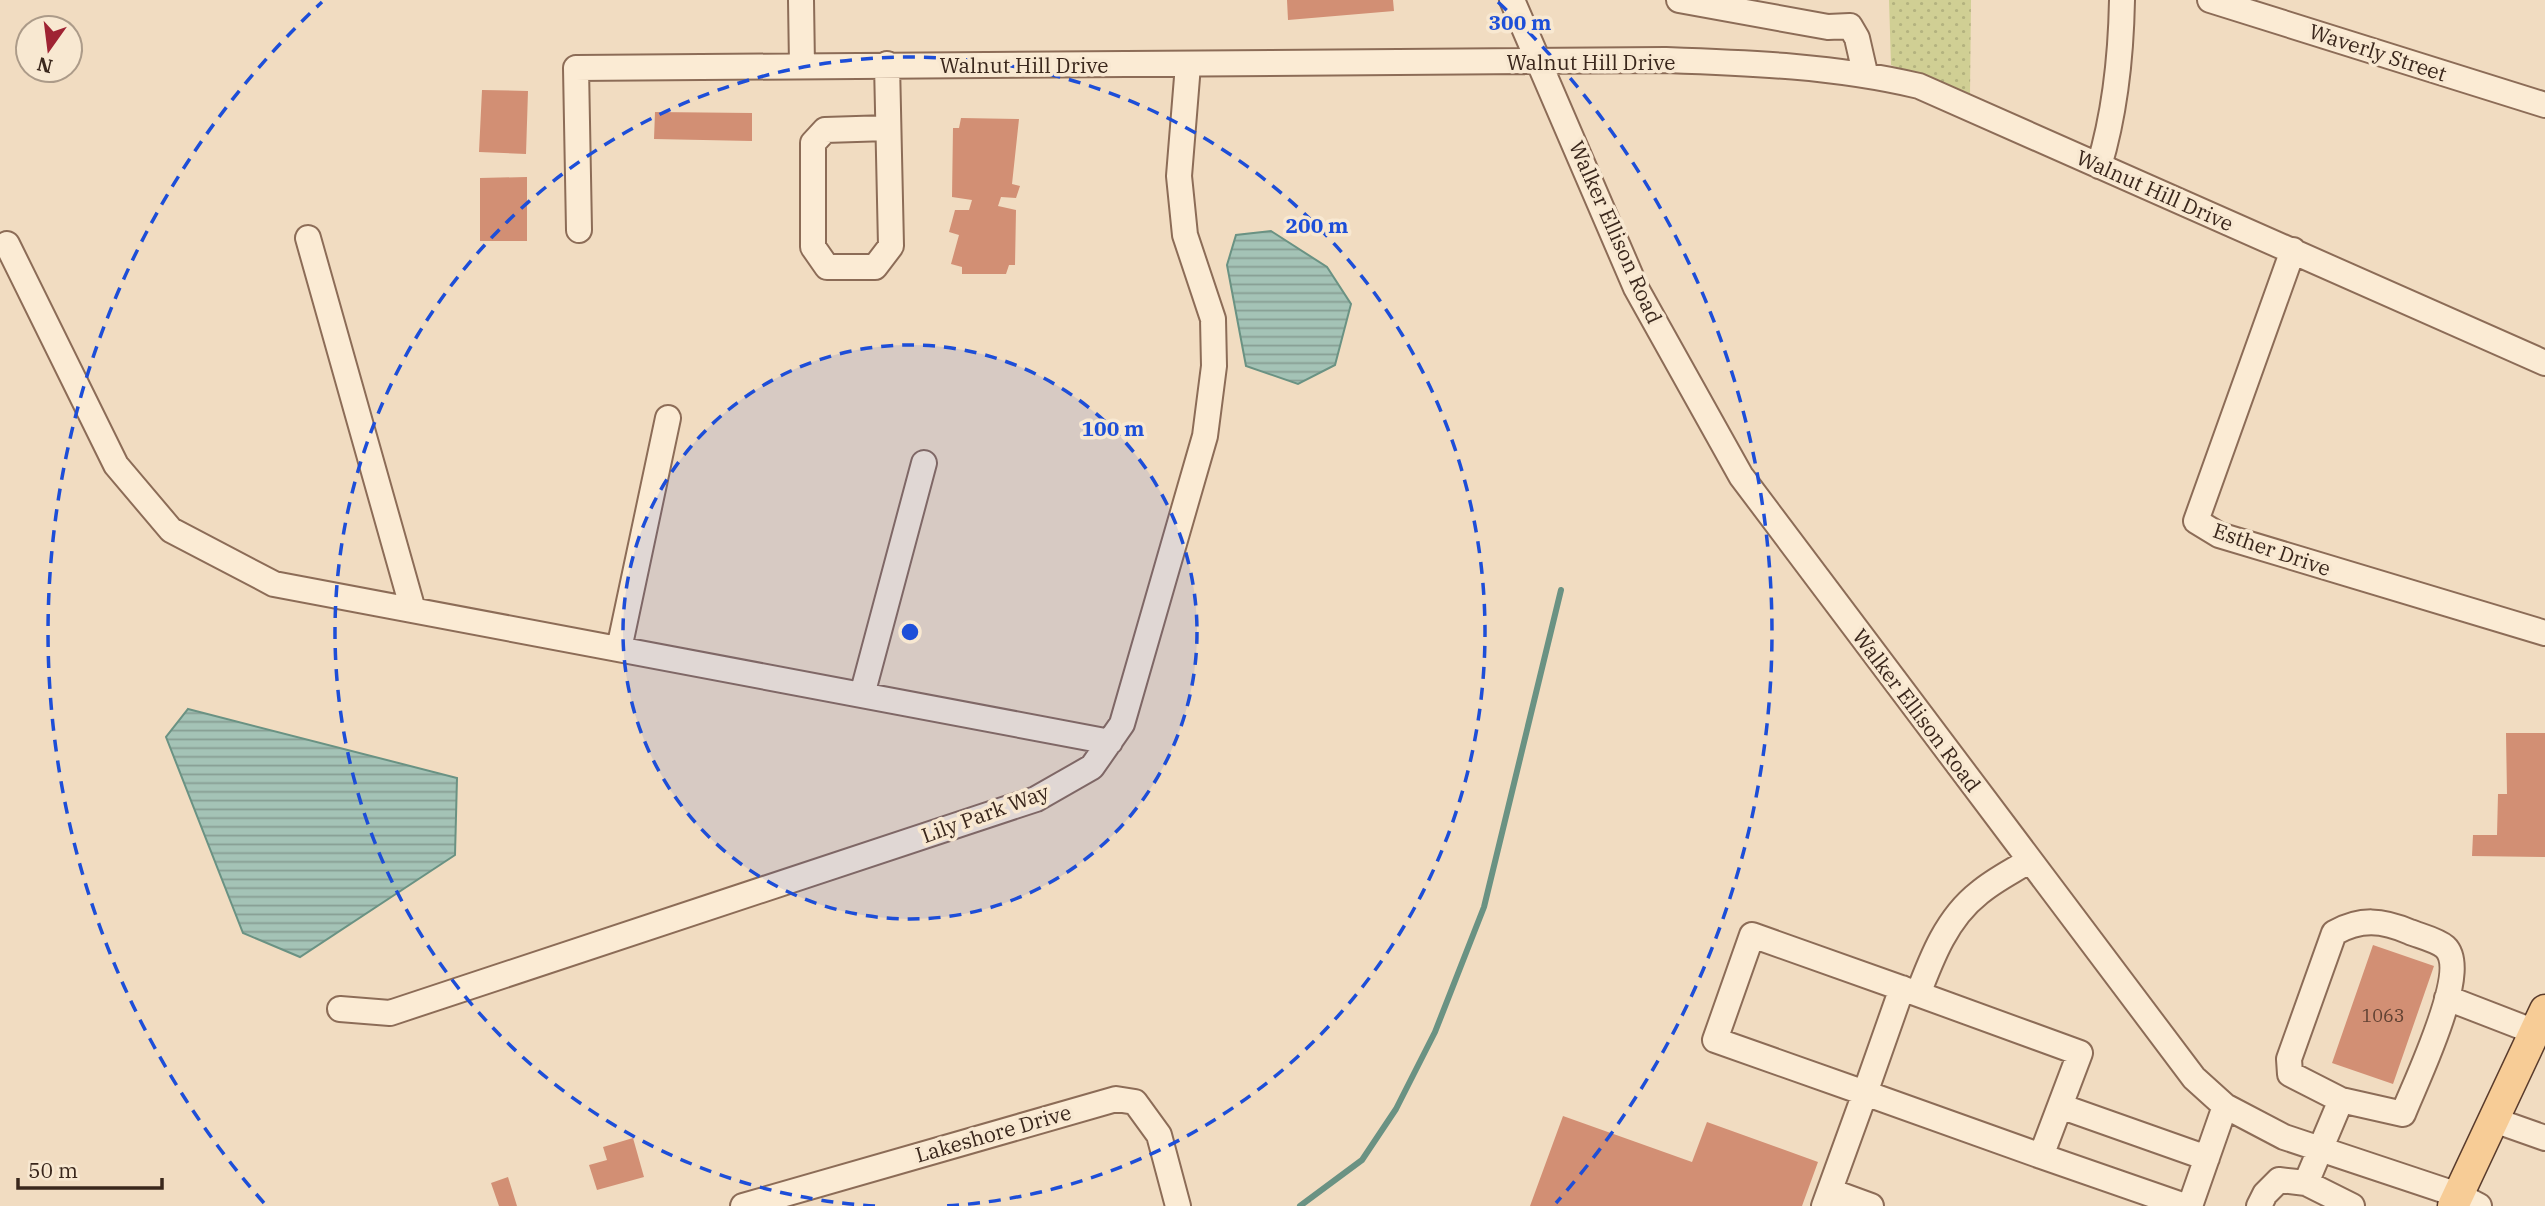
<svg xmlns="http://www.w3.org/2000/svg" width="2545" height="1206" viewBox="0 0 2545 1206" font-family="'IBM Plex Serif',serif">
<defs>
<pattern id="park-dots" width="8" height="8" patternUnits="userSpaceOnUse" patternTransform="scale(1.75)"><rect width="8" height="8" fill="#d0cf94"/><path d="M2 2h.1M6 6h.1" fill="none" stroke="#b3b27f" stroke-width="1.8" stroke-linecap="round"/></pattern>
<pattern id="water-rules" width="6" height="5" patternUnits="userSpaceOnUse" patternTransform="scale(1.75)"><rect width="6" height="5" fill="#a4c3b6"/><path d="M0 2.5h6" fill="none" stroke="#879e93"/></pattern>
</defs>
<rect width="100%" height="100%" fill="#f1dcc1"/>
<path fill="url(#park-dots)" d="M1889,0H1971L1970,95L1891,65Z"/>
<path fill="url(#water-rules)" stroke="#6a9283" stroke-width="2" d="M1271,231L1327,267L1351,304L1335,365L1298,384L1246,366L1227,265L1236,235Z
M188,709L457,778L455,855L300,957L243,933L166,737Z"/>
<g fill="none" stroke-linecap="round" stroke-linejoin="round">
<path stroke="#6a9283" stroke-width="6" d="M1300,1206L1362,1160L1396,1109L1435,1032L1484,907L1561,590"/>
</g>
<path fill="#d28f74" d="M1287,0H1393L1394,11L1288,20Z
M482,90L528,91L526,154L479,152Z
M655,112L752,113V141L654,139Z
M961,118L1019,119L1012,184L1020,186L1016,198L1001,197L998,206L1016,210L1015,265H1009L1006,274H962V267L951,264L959,235L949,232L955,210H969L972,200L952,197L953,128H959Z
M527,177V241H480V178Z
M2506,733H2545V857L2472,856L2473,835H2497L2498,794H2507Z
M2373,945L2434,966L2393,1084L2332,1063Z
M1563,1116L1692,1162L1707,1122L1818,1162L1802,1206H1530Z
M633,1138L644,1177L597,1190L589,1165L607,1160L603,1147Z
M508,1177L517,1206H499L491,1183Z"/>
<g fill="none" stroke-linecap="round" stroke-linejoin="round">
<g stroke="#8c6c57" stroke-width="28">
<path id="minor" d="M801,0L802,65
M1512,0L1636,288L1741,476L2194,1078L2225,1106L2284,1137L2458,1195L2479,1206
M1679,0L1828,27L1850,26L1857,38L1865,73
M2210,0L2545,105
M887,64L891,246L875,267H827L813,247V143L825,130L888,128
M2099,166C2115,113 2121,55 2122,0
M579,230L576,68L1666,60C1751,63 1835,66 1919,86L2545,363
M308,238L413,610
M7,244L116,465L171,530L274,584L1110,742
M2293,250L2196,521L2219,535L2545,633
M619,649L668,418
M862,695L924,463
M2030,860C2013,871 1994,880 1979,893C1947,918 1932,957 1918,994L2080,1053L2041,1156L2185,1206
M1902,988L1865,1093L1715,1040L1752,935L1918,994
M2447,998L2535,1032
M340,1009L390,1013L1036,799L1092,767L1122,724L1205,436L1214,366L1213,319L1185,235L1179,176L1188,65
M2341,1100L2403,1114C2414,1085 2471,971 2445,947C2437,940 2420,936 2410,932C2382,920 2361,918 2334,933L2289,1059L2290,1074L2341,1100L2306,1183L2352,1206
M2060,1106L2207,1158
M2494,1120L2545,1138
M1830,1191L1871,1206
M743,1206L1116,1099L1135,1102L1159,1135L1178,1206
M1824,1206L1865,1093L2041,1156
M2190,1206L2225,1106
M2259,1206L2265,1194L2279,1180L2306,1183"/>
</g>
<g stroke="#593b2c" stroke-width="33">
<path id="major" d="M2453,1206L2545,1010"/>
</g>
<use href="#minor" stroke="#fbebd4" stroke-width="24"/>
<use href="#major" stroke="#f7cc96" stroke-width="30"/>
</g>
<circle cx="910" cy="632" r="287" fill="#1d4ed8" fill-opacity=".12"/>
<g fill="none" stroke="#1d4ed8" stroke-width="3.5" stroke-dasharray="12 9">
<circle cx="910" cy="632" r="287"/>
<path d="M875 1206A575 575 0 1 1 945 1206"/>
<path d="M264 1203A862 862 0 0 1 322 2M1498 2A862 862 0 0 1 1556 1203"/>
</g>
<g text-anchor="middle" dominant-baseline="central" stroke-width="7" stroke-linejoin="round" paint-order="stroke">
<g font-size="18" fill="#604132">
<text x="2383" y="1015">1063</text>
</g>
<g font-size="21" fill="#3a271c" stroke="#f8e8d1">
<text transform="translate(2378 52) rotate(18)">Waverly Street</text>
<text x="1591" y="62">Walnut Hill Drive</text>
<text x="1024" y="65">Walnut Hill Drive</text>
<text transform="translate(2155 190) rotate(24)">Walnut Hill Drive</text>
<text transform="translate(1616 232) rotate(66)">Walker Ellison Road</text>
<text transform="translate(2272 549) rotate(19)">Esther Drive</text>
<text transform="translate(1917 710) rotate(53)">Walker Ellison Road</text>
<text transform="translate(985 813) rotate(-20)">Lily Park Way</text>
<text transform="translate(993 1133) rotate(-16)">Lakeshore Drive</text>
</g>
</g>
<circle cx="910" cy="632" r="10" fill="#1d4ed8" stroke="#f8e8d1" stroke-width="3.5"/>
<g font-size="21" text-anchor="middle" font-weight="bold" fill="#1d4ed8" stroke="#f8e8d1" stroke-width="7" stroke-linejoin="round" paint-order="stroke">
<text x="1520" y="30">300 m</text>
<text x="1317" y="233">200 m</text>
<text x="1113" y="436">100 m</text>
</g>
<g transform="translate(49 49) rotate(194)"><circle r="33" fill="#f8e8d1" stroke="#ac9b89" stroke-width="2"/>
<path d="M0-5L12 26L0 18L-12 26Z" fill="#9f2333"/>
<text y="-10" font-size="19" font-weight="bold" text-anchor="middle" fill="#3a271c">N</text>
</g>
<path d="M18 1178v10h144v-10" fill="none" stroke="#3a271c" stroke-width="3.5"/>
<text x="28" y="1178" font-size="21" fill="#3a271c" stroke="#f8e8d1" stroke-width="5" paint-order="stroke">50 m</text>
</svg>
